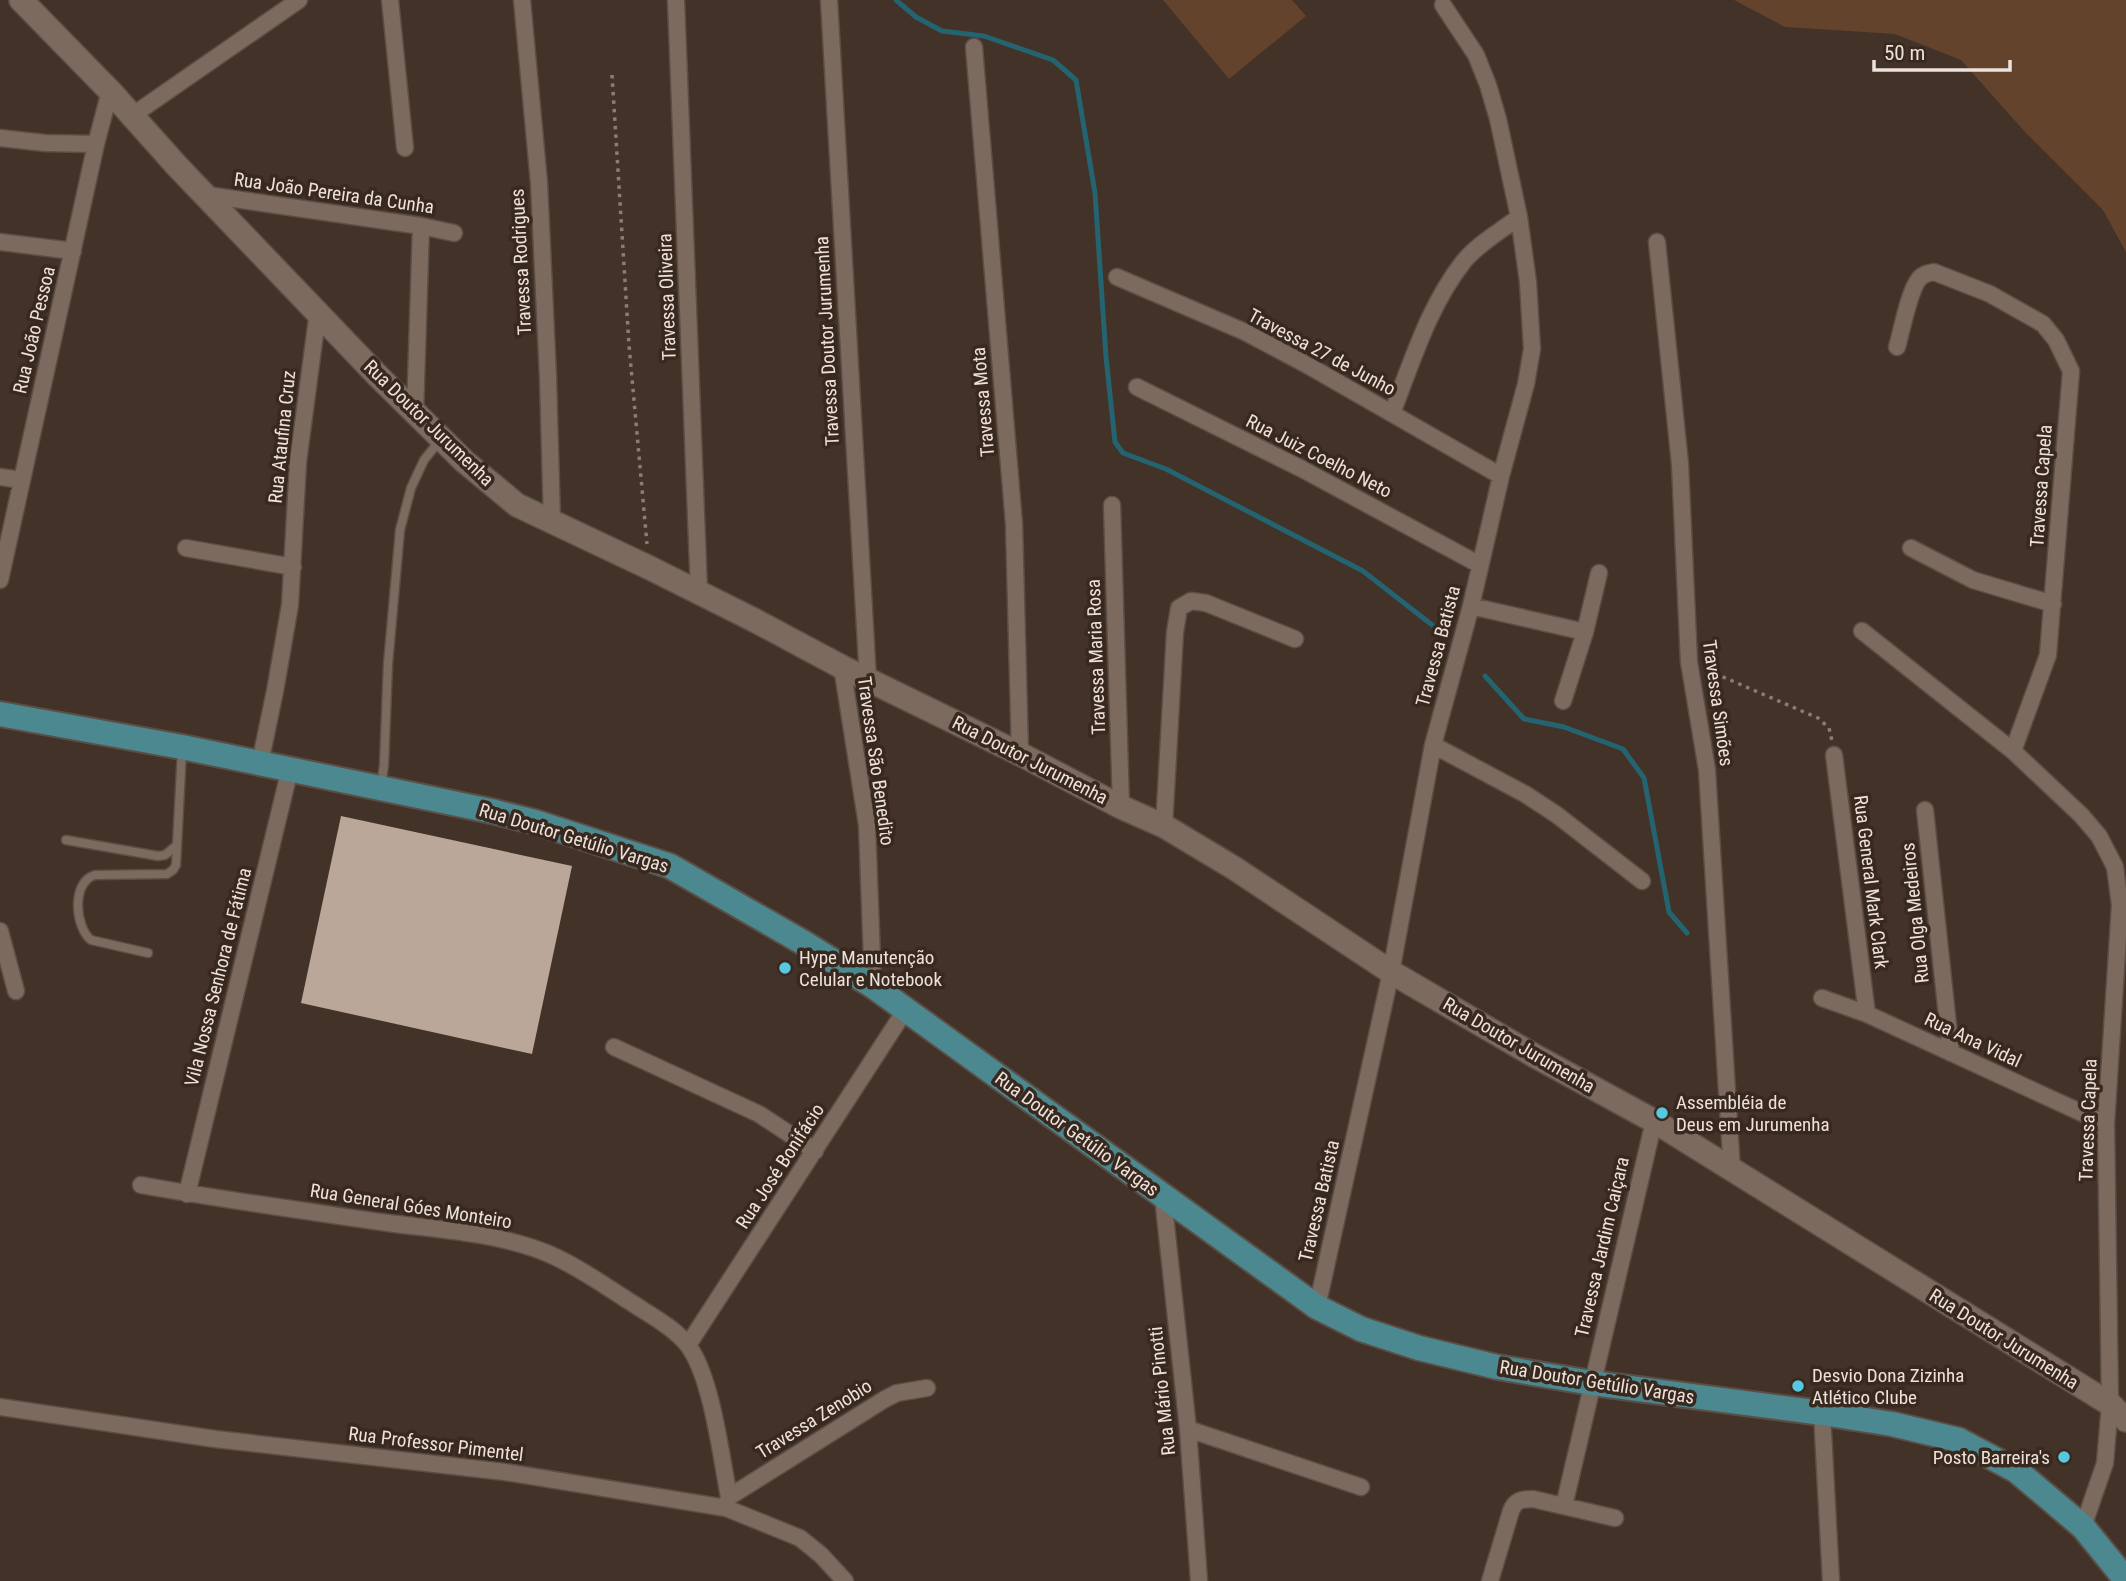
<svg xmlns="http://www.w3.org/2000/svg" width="2126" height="1581" viewBox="0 0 2126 1581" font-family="'Roboto Condensed',sans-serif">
<rect width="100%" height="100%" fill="#423228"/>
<path fill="#64432d" d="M1163,0H1292L1306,16L1229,79Z
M1734,0H2126V252L2103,210L2025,132L1961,60L1895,34L1785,27Z"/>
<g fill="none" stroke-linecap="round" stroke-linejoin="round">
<path stroke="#246471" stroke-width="5" d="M896,0L916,17L942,31L984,36L1053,60L1076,80L1095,193L1106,357L1115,442L1123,453L1166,469L1363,571L1436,628
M1485,676L1524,719L1564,727L1623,749L1644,778L1669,912L1687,933"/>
</g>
<path fill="#baa79a" d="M341,816L572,866L532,1054L301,1003Z"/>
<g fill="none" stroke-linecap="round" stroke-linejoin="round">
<g stroke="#5b4e46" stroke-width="11">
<path id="lane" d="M381,786L384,765L388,664L400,530L411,488L424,460L441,439
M66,840L158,856L165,855L177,845
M148,953L91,940C75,927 71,882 95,875L167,874L173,870L176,865L182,750"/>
</g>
<g stroke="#5b4e46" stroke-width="19">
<path id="street" d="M390,0L405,148
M522,0L539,183L548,377L552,522
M676,0L699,592
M829,0L868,680
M974,47L1014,524L1020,754
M133,115L299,0
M0,138L45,143L96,144
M207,195L421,226L454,233
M0,242L73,251
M1657,242L1680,464L1689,662L1707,770L1732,1171
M1117,277L1245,332L1309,366L1501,476
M1897,347C1902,330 1909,291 1919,279C1923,274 1928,273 1934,272L1990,294L2043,324L2056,340L2071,371L2048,655L2013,751
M1137,387L1302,469L1480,565
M415,413L421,226
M1392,413C1412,362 1429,305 1464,261C1479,243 1501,231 1519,217
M0,477L22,480
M1112,505L1121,807
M186,548L293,567
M1911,548L1973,580L2053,604
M0,580L96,144L110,91
M1471,606L1585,632
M1862,631L2013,751L2081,815L2099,836L2115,867L2120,905L2106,1124L2110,1404L2105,1463L2083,1527
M842,667L867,825L873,986
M1563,701L1585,632L1599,573
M1433,745L1525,794L1557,815L1642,881
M1834,755L1867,1014
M260,763L275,691L290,605L298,462L318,311
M1925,810L1951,1053
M1164,826L1175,632L1179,608L1191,601L1206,603L1295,639
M0,931L16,991
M1822,998L1867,1014L2106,1124
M614,1047L759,1114L815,1151
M141,1185C223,1200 306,1211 388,1223C441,1230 499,1233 549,1254C579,1267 605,1286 632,1303C650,1315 673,1327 687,1344C712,1376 721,1457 729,1497L726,1508
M187,1194L290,769
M1163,1197L1188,1429L1199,1581
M1317,1307L1391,972L1433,745L1471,606L1501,476L1526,384L1532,349L1528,282L1519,217L1498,119L1488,85L1476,55L1443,5
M688,1345L906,1009
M0,1407L215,1439L505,1472L726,1508L800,1538L821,1555L845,1581
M1822,1413L1831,1581
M1188,1429L1361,1487
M729,1497L885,1399L897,1393L927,1388
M1564,1506L1654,1121
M1490,1581L1511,1511C1515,1500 1522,1499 1533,1499L1615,1518"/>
</g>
<g stroke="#5b4e46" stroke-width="26">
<path id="secondary" d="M21,0L110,91L177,166L377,375L464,461L517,505L650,568L754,620L842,667L1020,754L1121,807L1164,826L1234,868L1391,972L1535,1056L1654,1121L2110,1404L2126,1420"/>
</g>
<g stroke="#5b4e46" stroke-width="28">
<path id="primary" d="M0,714L182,747L491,811L535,822L670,866L804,943L873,986L1317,1307L1361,1329L1419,1348L1497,1367L1592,1383L1822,1413L1892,1424L1959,1440L2017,1471L2083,1527L2126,1580"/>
</g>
<path stroke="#8b7d75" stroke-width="3.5" stroke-dasharray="3.5 5" stroke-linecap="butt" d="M612,75L629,345L647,544
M1707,670L1818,718L1829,728L1832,741"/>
<use href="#lane" stroke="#7d6a5f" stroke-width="8"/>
<use href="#street" stroke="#7d6a5f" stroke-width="16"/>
<use href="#secondary" stroke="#7d6a5f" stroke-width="23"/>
<use href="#primary" stroke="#4b8890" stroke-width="24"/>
</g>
<g fill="#56c9e1" stroke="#38281e" stroke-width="2.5">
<circle cx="785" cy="968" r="7"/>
<circle cx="1662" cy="1113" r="7"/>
<circle cx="1798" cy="1386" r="7"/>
<circle cx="2064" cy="1457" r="7"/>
</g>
<g text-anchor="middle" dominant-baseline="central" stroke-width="7" stroke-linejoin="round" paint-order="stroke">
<g font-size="19" fill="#ece2db" stroke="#38281e">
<text transform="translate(334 193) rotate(8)">Rua João Pereira da Cunha</text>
<text transform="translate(521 262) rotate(-93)">Travessa Rodrigues</text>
<text transform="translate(667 297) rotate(-92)">Travessa Oliveira</text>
<text transform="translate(34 330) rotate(-77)">Rua João Pessoa</text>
<text transform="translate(827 341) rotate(-93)">Travessa Doutor Jurumenha</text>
<text transform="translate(1322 352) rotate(28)">Travessa 27 de Junho</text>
<text transform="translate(983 402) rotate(-95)">Travessa Mota</text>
<text transform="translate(429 423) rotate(44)">Rua Doutor Jurumenha</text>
<text transform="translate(282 437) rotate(-84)">Rua Ataufina Cruz</text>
<text transform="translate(1319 456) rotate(27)">Rua Juiz Coelho Neto</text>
<text transform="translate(2041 486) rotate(-86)">Travessa Capela</text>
<text transform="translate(1438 646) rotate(-75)">Travessa Batista</text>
<text transform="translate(1096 657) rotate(-92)">Travessa Maria Rosa</text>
<text transform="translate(1718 703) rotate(82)">Travessa Simões</text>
<text transform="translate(1030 760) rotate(27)">Rua Doutor Jurumenha</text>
<text transform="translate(876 761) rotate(82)">Travessa São Benedito</text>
<text transform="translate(574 838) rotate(17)">Rua Doutor Getúlio Vargas</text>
<text transform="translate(1871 882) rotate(83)">Rua General Mark Clark</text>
<text transform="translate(1915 913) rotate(-96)">Rua Olga Medeiros</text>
<text transform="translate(218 977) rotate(-76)">Vila Nossa Senhora de Fátima</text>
<text transform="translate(1973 1040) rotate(25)">Rua Ana Vidal</text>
<text transform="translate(1519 1045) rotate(30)">Rua Doutor Jurumenha</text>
<text transform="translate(2088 1120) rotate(-88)">Travessa Capela</text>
<text transform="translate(1077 1134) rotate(36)">Rua Doutor Getúlio Vargas</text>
<text transform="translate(780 1166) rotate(-57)">Rua José Bonifácio</text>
<text transform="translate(1319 1201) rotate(-77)">Travessa Batista</text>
<text transform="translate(411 1206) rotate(9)">Rua General Góes Monteiro</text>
<text transform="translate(1602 1247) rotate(-77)">Travessa Jardim Caiçara</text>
<text transform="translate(2004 1339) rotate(32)">Rua Doutor Jurumenha</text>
<text transform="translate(1597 1382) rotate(9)">Rua Doutor Getúlio Vargas</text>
<text transform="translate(1162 1391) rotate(-96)">Rua Mário Pinotti</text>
<text transform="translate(814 1419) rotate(-32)">Travessa Zenobio</text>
<text transform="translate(436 1444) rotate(7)">Rua Professor Pimentel</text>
</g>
<g font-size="19" fill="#ece2db" stroke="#38281e" text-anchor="start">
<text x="799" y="957">Hype Manutenção<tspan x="799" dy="22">Celular e Notebook</tspan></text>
<text x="1676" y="1102">Assembléia de<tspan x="1676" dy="22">Deus em Jurumenha</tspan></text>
<text x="1812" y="1375">Desvio Dona Zizinha<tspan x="1812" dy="22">Atlético Clube</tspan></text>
<text x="2050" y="1457" text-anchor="end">Posto Barreira's</text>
</g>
</g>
<path d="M1874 60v10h136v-10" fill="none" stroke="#ece2db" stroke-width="3.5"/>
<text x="1884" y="60" font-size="21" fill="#ece2db" stroke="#38281e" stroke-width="5" paint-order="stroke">50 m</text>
</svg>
